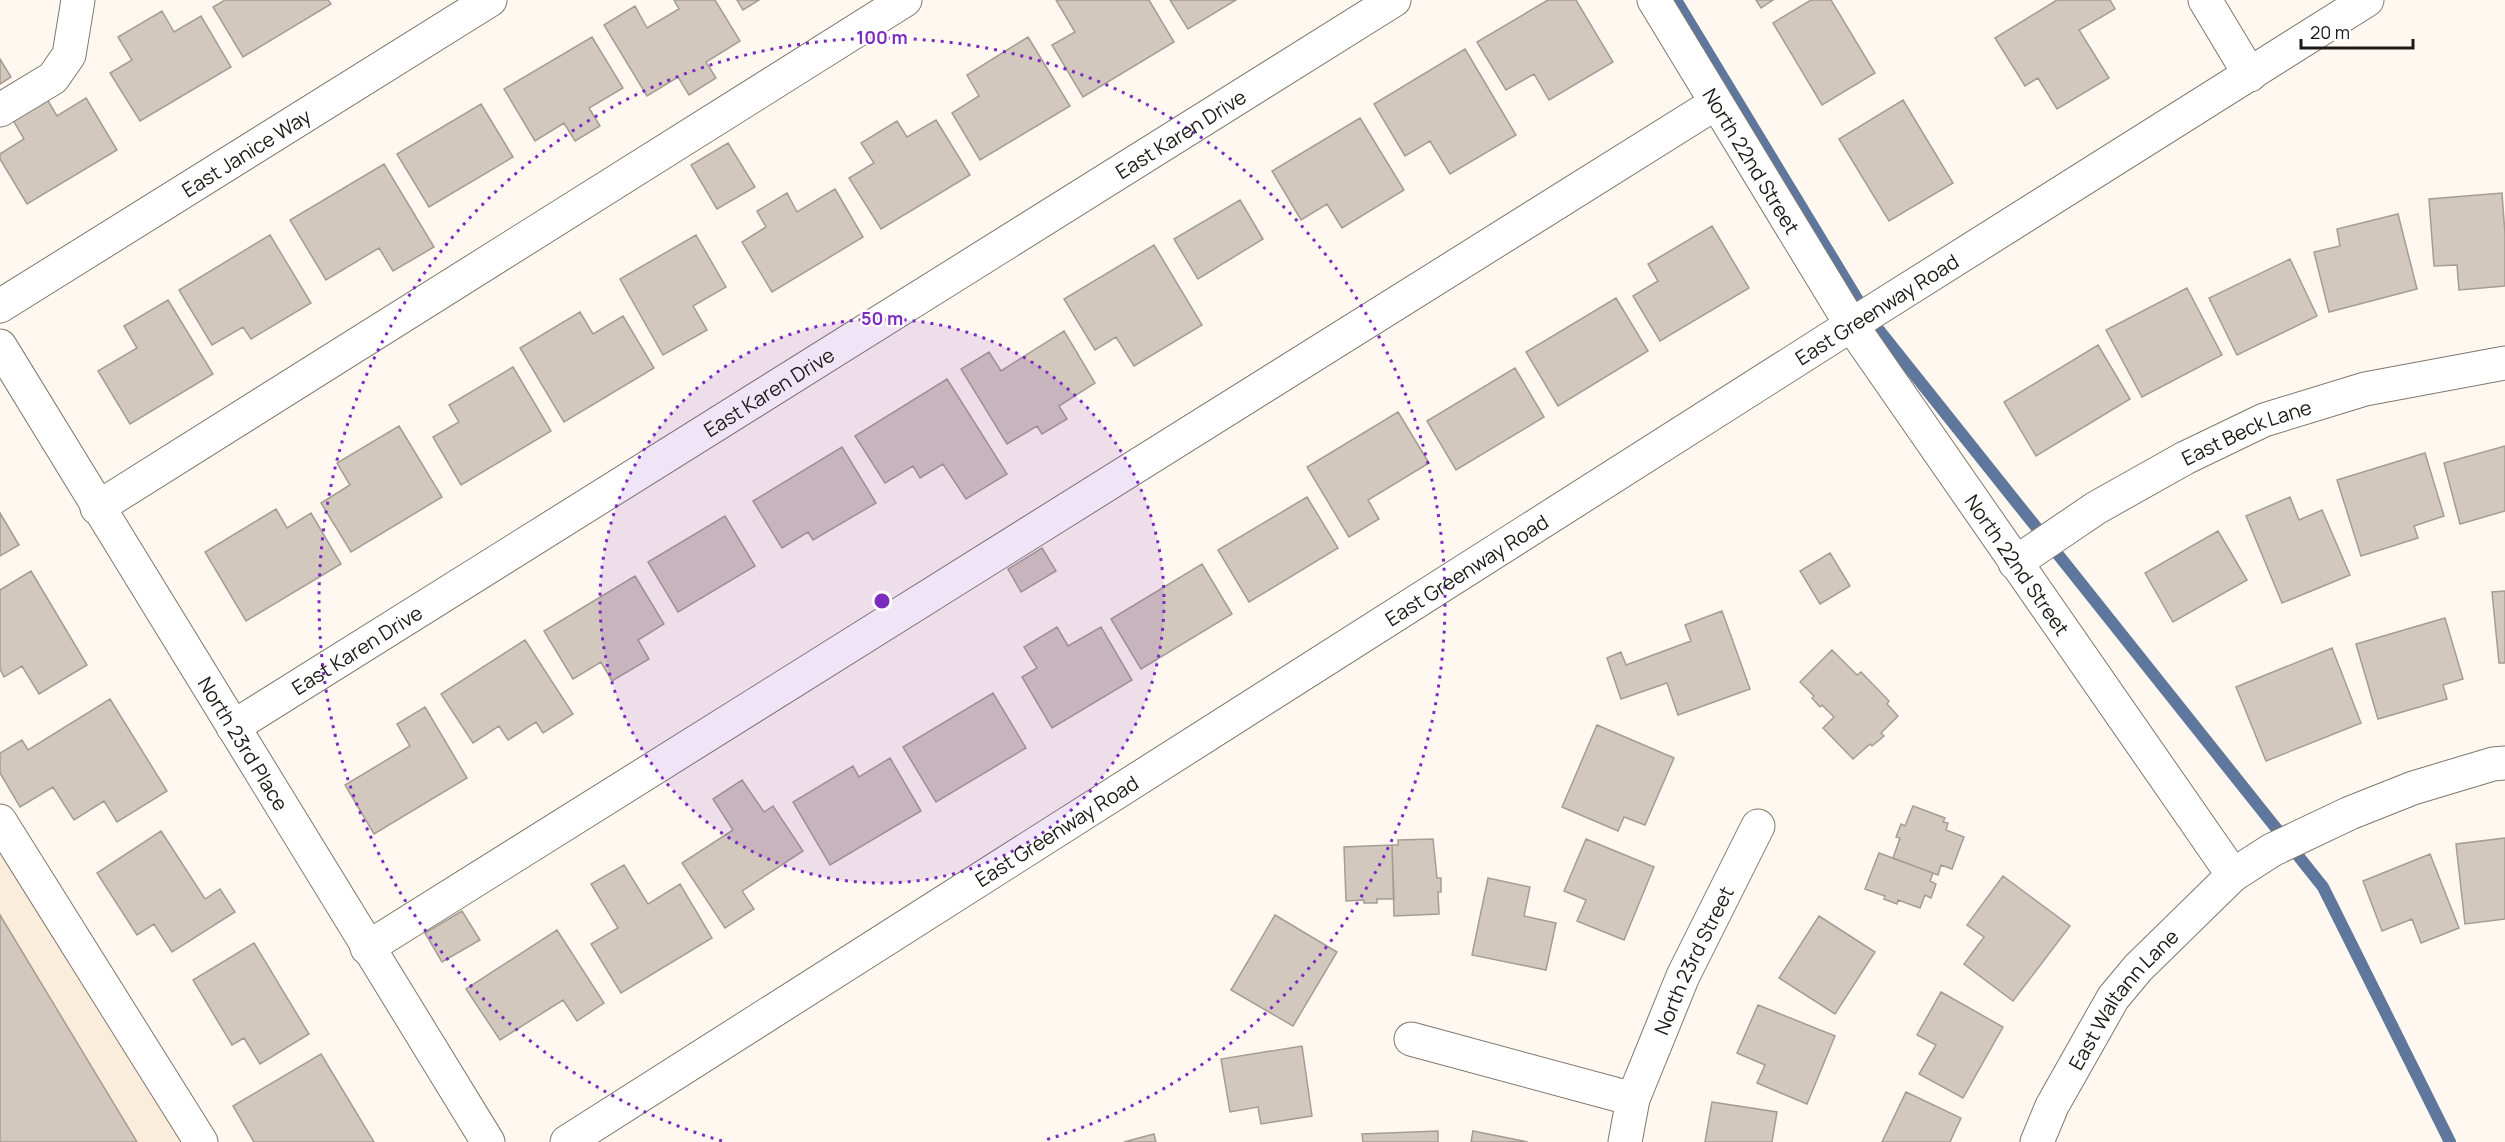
<svg xmlns="http://www.w3.org/2000/svg" width="2505" height="1142" viewBox="0 0 2505 1142" font-family="Manrope,sans-serif">
<rect width="100%" height="100%" fill="#fef8f1"/>
<path fill="#fbeddb" d="M0,845L186,1142H0Z"/>
<g fill="none" stroke-linecap="round" stroke-linejoin="round">
<path stroke="#5f779c" stroke-width="12" d="M1676,0L1867,315L2323,887L2450,1142"/>
</g>
<path fill="#d2c8bd" stroke="#a59d92" stroke-width="1.5" d="M225,0H328L331,4L243,57L213,7Z
M674,0H715L740,41L706,62L716,78L689,95L678,77L647,96L604,25L635,6L647,28L679,9Z
M737,0H759L743,10Z
M1056,0H1149L1174,42L1083,97L1052,45L1075,32Z
M1170,0H1236L1188,29Z
M1548,0H1576L1613,62L1549,100L1534,74L1506,90L1477,42Z
M1756,0H1773L1761,8Z
M1811,0H1831L1875,73L1822,105L1773,23Z
M2057,0H2110L2115,9L2079,30L2109,78L2057,109L2038,78L2025,86L1995,38Z
M162,11L174,32L201,16L231,67L140,121L110,73L132,60L118,37Z
M592,37L623,88L589,108L600,126L575,141L564,123L535,141L504,89Z
M1028,37L1070,106L980,160L952,113L979,96L967,75Z
M1465,49L1516,135L1450,174L1430,141L1405,156L1374,104Z
M0,59L11,77L0,84Z
M86,98L117,150L27,204L0,159V154L24,139L13,120L47,99L57,116Z
M1903,100L1953,183L1889,221L1839,139Z
M481,104L513,157L429,207L397,154Z
M1360,118L1404,190L1342,228L1327,204L1301,220L1272,171Z
M936,120L970,175L881,229L849,178L874,163L861,143L897,121L907,137Z
M728,143L755,187L717,209L691,165Z
M384,164L434,247L393,271L379,248L326,280L290,220Z
M835,189L863,237L772,292L742,242L766,227L757,211L787,193L797,212Z
M2502,193L2505,234V286L2459,290L2457,265L2434,266L2429,199Z
M1240,200L1263,239L1198,279L1174,239Z
M2398,214L2417,289L2329,312L2314,252L2340,246L2337,229Z
M1712,226L1749,288L1660,341L1633,296L1658,281L1648,264Z
M270,235L311,303L251,339L243,327L212,345L179,290Z
M696,235L726,287L693,306L707,330L663,355L620,279Z
M1154,245L1202,325L1134,366L1116,337L1095,350L1064,299Z
M2290,259L2317,316L2237,355L2209,298Z
M2187,288L2222,355L2142,397L2106,330Z
M1616,298L1648,351L1558,406L1526,352Z
M168,300L213,374L130,424L98,371L137,348L124,326Z
M580,312L593,334L623,316L654,368L564,422L520,348Z
M1064,331L1095,383L1059,406L1067,419L1042,434L1037,426L1007,444L961,369L989,352L1001,371Z
M2098,345L2130,399L2036,456L2004,402Z
M513,367L551,431L461,485L433,437L459,422L449,405Z
M1515,368L1544,417L1456,470L1427,421Z
M947,379L1007,474L966,499L943,464L920,478L913,466L885,483L855,436Z
M1398,412L1429,463L1368,500L1379,519L1349,537L1307,467Z
M399,426L442,497L351,552L321,503L350,485L337,463Z
M2505,446V511L2460,524L2444,463Z
M842,447L876,503L813,540L808,532L782,548L753,501Z
M2425,453L2444,516L2414,526L2418,538L2361,556L2337,480Z
M1307,497L1338,548L1249,602L1218,550Z
M2290,497L2299,520L2322,510L2350,575L2282,603L2246,516Z
M276,509L287,528L311,513L341,564L246,621L205,552Z
M0,513L19,545L0,556Z
M725,516L755,566L678,612L648,562Z
M2218,531L2247,580L2173,622L2145,573Z
M1042,548L1056,571L1021,592L1008,569Z
M1830,553L1850,586L1820,604L1800,571Z
M1202,564L1232,614L1141,669L1111,619Z
M31,571L87,665L39,694L22,666L4,677L0,669V590Z
M635,576L664,624L638,640L649,659L612,681L601,662L573,679L544,631Z
M2505,591V663H2499L2492,592Z
M1722,611L1750,689L1678,715L1667,683L1621,699L1607,658L1621,652L1626,665L1691,641L1685,625Z
M2445,618L2463,679L2443,685L2447,699L2378,719L2356,644Z
M1057,627L1068,646L1101,627L1132,680L1052,728L1022,677L1037,668L1024,647Z
M525,640L573,714L543,733L536,722L508,740L499,726L473,743L441,694Z
M2332,648L2361,723L2266,761L2236,687Z
M1832,650L1857,675L1861,672L1889,701L1887,704L1898,716L1881,733L1884,736L1872,746L1870,744L1853,759L1823,728L1834,717L1822,705L1820,707L1812,698L1814,696L1800,682Z
M993,693L1026,748L936,802L903,747Z
M110,699L167,791L117,822L104,801L74,820L53,787L20,807L0,773V753L22,740L28,750Z
M425,707L467,778L374,834L345,785L410,746L397,724Z
M1597,725L1674,758L1645,825L1624,817L1618,831L1562,807Z
M890,758L921,811L830,865L793,802L853,766L859,777Z
M742,780L764,812L773,806L803,851L742,891L754,909L725,928L682,863L733,830L713,799Z
M1913,806L1945,818L1943,822L1948,823L1946,830L1964,837L1952,869L1941,865L1938,875L1893,858L1900,838L1896,837L1901,824L1905,826Z
M161,831L205,899L220,889L235,912L172,952L154,924L137,935L97,873Z
M2505,838V919L2465,924L2456,844Z
M1433,839L1437,878H1441V892H1438L1439,914L1394,916L1392,845H1398V840Z
M1586,839L1654,867L1624,940L1577,921L1586,900L1564,891Z
M1392,845L1394,899H1377V903H1364V900L1346,901L1344,847Z
M1879,853L1933,873L1930,881L1936,884L1931,898L1925,895L1920,908L1898,900L1897,904L1884,899L1885,896L1865,889Z
M2430,854L2459,928L2421,943L2412,919L2382,931L2363,881Z
M624,865L648,904L680,884L712,938L621,993L591,944L618,928L591,884Z
M2003,876L2070,926L2013,1001L1964,964L1984,937L1967,925Z
M1488,878L1530,887L1524,916L1556,923L1546,970L1472,955Z
M462,911L480,940L442,962L425,933Z
M0,915L137,1142H0Z
M1275,915L1337,952L1293,1026L1231,990Z
M1819,916L1875,952L1835,1014L1779,978Z
M557,930L604,1003L577,1021L563,1000L500,1040L466,989Z
M254,943L309,1034L260,1064L244,1038L232,1045L193,980Z
M1941,992L2003,1027L1963,1098L1919,1074L1936,1045L1917,1035Z
M1758,1005L1835,1036L1807,1104L1757,1083L1765,1065L1737,1053Z
M1302,1046L1312,1116L1261,1124L1258,1107L1230,1112L1221,1059Z
M321,1054L374,1142H254L233,1106Z
M1906,1092L1961,1118L1950,1142H1882Z
M1712,1102L1777,1112L1772,1142H1705Z
M1438,1131V1142H1363L1362,1134Z
M1473,1131L1528,1142H1471Z
M1154,1134L1156,1142H1124Z"/>
<g fill="none" stroke-linecap="round" stroke-linejoin="round">
<g stroke="#80786d" stroke-width="35">
<g id="minor">
<path id="s1" d="M1654,0L1852,326L2233,875"/>
<path d="M2205,0L2250,75"/>
<path d="M0,110L53,78L69,55L78,0"/>
<path id="s2" d="M0,306L490,0"/>
<path id="s3" d="M0,346L488,1142"/>
<path d="M97,508L905,0"/>
<path id="s4" d="M2015,563L2096,508L2185,458L2264,420L2365,389L2505,363"/>
<path id="s5" d="M233,727L1394,0"/>
<path d="M0,821L201,1142"/>
<path d="M367,948L1716,103"/>
<path d="M1411,1039L1633,1099"/>
<path id="s6" d="M567,1142L1867,315L2367,0"/>
<path id="s7" d="M1625,1142L1633,1099L1683,976L1758,826"/>
<path id="s8" d="M2037,1142L2052,1106L2113,998L2138,968L2233,875L2272,850L2350,813L2413,788L2493,764L2505,763"/>
</g>
</g>
<use href="#minor" stroke="#fff" stroke-width="33"/>
</g>
<circle cx="882" cy="601" r="282" fill="#7b2cbf" fill-opacity=".12"/>
<g fill="none" stroke="#7b2cbf" stroke-width="3" stroke-dasharray="3 6">
<circle cx="882" cy="601" r="282"/>
<path d="M722 1141A563 563 0 1 1 1042 1141"/>
</g>
<g text-anchor="middle" dominant-baseline="central" stroke-width="4.5" stroke-linejoin="round" paint-order="stroke">
<g font-size="20" fill="#1d1a16" stroke="#fff">
<text stroke="none"><textPath href="#s5" startOffset="1118">East Karen Drive</textPath></text>
<text stroke="none"><textPath href="#s2" startOffset="290">East Janice Way</textPath></text>
<text stroke="none"><textPath href="#s1" startOffset="188">North 22nd Street</textPath></text>
<text stroke="none"><textPath href="#s6" startOffset="1552">East Greenway Road</textPath></text>
<text stroke="none"><textPath href="#s5" startOffset="632">East Karen Drive</textPath></text>
<text stroke="none"><textPath href="#s4" startOffset="267">East Beck Lane</textPath></text>
<text stroke="none"><textPath href="#s1" startOffset="672">North 22nd Street</textPath></text>
<text stroke="none"><textPath href="#s6" startOffset="1066">East Greenway Road</textPath></text>
<text stroke="none"><textPath href="#s5" startOffset="146">East Karen Drive</textPath></text>
<text stroke="none"><textPath href="#s3" startOffset="466">North 23rd Place</textPath></text>
<text stroke="none"><textPath href="#s6" startOffset="580">East Greenway Road</textPath></text>
<text stroke="none"><textPath href="#s7" startOffset="195">North 23rd Street</textPath></text>
<text stroke="none"><textPath href="#s8" startOffset="168">East Waltann Lane</textPath></text>
</g>
</g>
<circle cx="882" cy="601" r="9" fill="#7b2cbf" stroke="#fff" stroke-width="3"/>
<g font-size="18" text-anchor="middle" font-weight="bold" fill="#7b2cbf" stroke="#fff" stroke-width="4.5" stroke-linejoin="round" paint-order="stroke">
<text x="882" y="44">100 m</text>
<text x="882" y="325">50 m</text>
</g>
<path d="M2301 39v9h112v-9" fill="none" stroke="#1d1a16" stroke-width="3"/>
<text x="2310" y="39" font-size="18" fill="#1d1a16" stroke="#ffffff" stroke-width="4.5" paint-order="stroke">20 m</text>
</svg>
